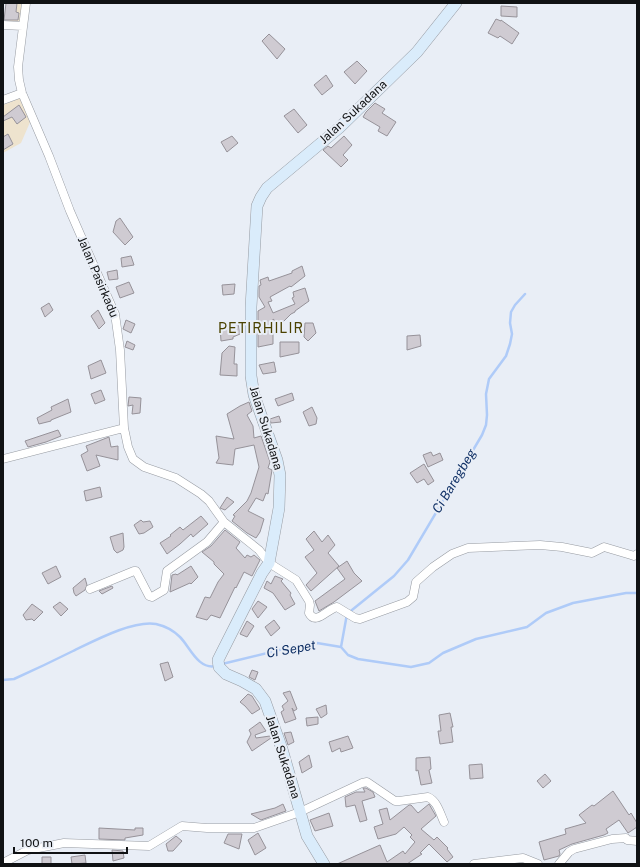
<svg xmlns="http://www.w3.org/2000/svg" width="640" height="867" viewBox="0 0 640 867" font-family="'Public Sans',sans-serif">
<rect width="100%" height="100%" fill="#e9eef6"/>
<path fill="#eee3ce" d="M6,3H23L20,22L4,20Z
M20,98L31,120L21,143L3,153V105Z"/>
<g fill="none" stroke-linecap="round" stroke-linejoin="round">
<path stroke="#afcbf8" stroke-width="2.5" d="M341,647L347,614L394,576L408,560L482,435L486,425L487,415L486,394L489,379L506,356L510,344L512,334L510,323L511,312L515,305L525,294
M222,664L296,646L317,643L341,647L348,655L358,659L411,667L429,663L443,653L476,639L527,627L546,613L573,603L626,593H637
M3,680L14,679C34,670 53,661 73,651C94,641 133,620 156,624C165,626 174,631 180,637C190,647 198,670 216,666"/>
</g>
<path fill="#cfcbd2" stroke="#969299" d="M6,3H17L16,12L19,13L18,20H4Z
M501,6L517,7V17L501,16Z
M496,19L501,21V20L519,33L512,44L500,36L498,38L488,33Z
M269,34L285,49L277,59L262,41Z
M357,61L367,71L355,84L344,72Z
M326,75L333,86L322,95L314,85Z
M375,103L385,109L382,113L396,122L387,136L378,131L380,127L363,117L366,112Z
M19,105L26,117L17,124L12,117L3,121V117Z
M294,109L307,125L298,133L284,116Z
M8,134L13,144L3,150V137Z
M232,136L238,143L227,152L221,142Z
M344,136L352,145L343,155L348,160L341,167L323,150L328,146L331,148Z
M120,218L133,237L125,245L113,232L116,221Z
M131,256L134,265L122,267L121,258Z
M302,266L305,276L291,287L290,286L270,297L272,301L268,302L273,313L295,304L292,298L294,297L293,292L305,288L309,301L295,311V312L291,314L280,325L273,319V344L258,347V311L265,307L259,297V286L261,285L260,280L268,277L269,281L292,273V271Z
M117,270L118,279L109,280L107,272Z
M129,282L134,293L120,298L116,287Z
M235,284L234,294L223,295L222,285Z
M49,303L53,310L45,317L41,308Z
M98,310L105,323L99,329L91,316Z
M126,320L135,324L131,333L123,329Z
M238,323L240,334L233,337V339L221,341L220,327L229,325V324Z
M305,323H313L316,333L308,341L304,337Z
M420,335L421,346L407,350V336Z
M127,341L135,345L133,350L125,347Z
M280,342H299V353L280,357Z
M229,346L235,347L234,364H237V376L220,375L222,353Z
M101,360L106,373L91,379L88,366Z
M274,362L276,372L263,374L259,365Z
M101,390L105,400L95,404L91,394Z
M292,393L294,400L278,406L275,399Z
M129,397L141,398L140,413L132,414L133,405L128,406Z
M68,399L71,412L51,420V421L39,424L37,418L52,410L51,407Z
M249,402L252,411L247,415L253,426L254,438L261,436L270,462L268,468L272,470L268,494L266,493L263,501L256,498L248,511L264,519L260,532L256,538L247,533L232,521L235,516L233,515L247,501L251,493L259,467L254,445L235,449L233,465L216,463L219,458L216,436L234,439L227,414L240,406Z
M312,407L317,418L316,424L309,426L303,412Z
M279,416L281,422L271,423L270,419Z
M58,430L61,436L46,442L28,447L25,441Z
M109,437L111,447L118,446V460L96,455L100,466L87,471L81,455L88,451L86,446Z
M431,452L433,456L440,453L443,460L428,467L423,455Z
M424,464L434,481L428,485L424,479L417,483L410,473Z
M100,487L102,497L86,501L84,491Z
M227,497L234,502L225,510L220,508Z
M201,516L208,524L193,537L191,534L180,544L167,554L160,543L171,536L170,535L180,527L183,530Z
M141,520L143,522L150,521L153,527L144,533L139,534L134,525Z
M225,530L240,542L236,548L245,558L247,555L251,557L254,555L260,560L252,576L244,572L236,588L235,587L220,618L211,615L207,620L196,617L205,597L210,598L218,582L224,574L214,564V562L202,552L211,546Z
M314,531L322,542L328,535L335,545L328,553L339,566L311,591L306,585L317,573L305,557L314,550L306,539Z
M123,533L124,547L123,550L117,553L114,550L110,537Z
M347,561L354,573L362,581L334,602L319,611L315,601L345,579L337,568Z
M56,566L61,577L48,584L42,573Z
M191,566L198,577L191,584L190,583L170,592L172,575L176,574L177,575Z
M275,576L283,579L281,581L291,593L290,595L295,604L285,610L273,593L264,588L267,581L271,584Z
M85,578L87,585L85,590L76,596L74,593L73,588Z
M112,586L113,588L102,594L99,591Z
M258,601L267,607L258,618L252,609Z
M60,602L68,609L61,616L53,607Z
M32,604L43,612L34,621L32,619L26,620L23,615Z
M274,620L280,628L271,636L265,627Z
M247,621L254,626L247,637L240,634Z
M168,662L173,677L165,681L160,664Z
M252,670L258,672L255,680L249,677Z
M290,691L297,709L294,711L292,708L296,719L285,723L281,712L284,710L282,706L288,701L283,693Z
M248,694L252,696L260,709L252,714L245,706L240,702Z
M326,705L327,714L321,718L316,709Z
M450,713L453,727H451L453,742L440,744L438,731H441L439,715Z
M318,717V724L307,726L306,718Z
M260,722L266,731L255,735L256,738L270,736L271,738L252,751L247,742L251,734L249,730Z
M291,732L294,742L288,745L284,733Z
M348,736L353,748L341,752L340,748L332,752L329,742Z
M309,755L312,767L302,773L299,762Z
M430,757L431,769L429,770L432,783L421,785L418,770L416,771V758Z
M482,764L483,778L470,779L469,765Z
M545,774L551,781L543,788L537,781Z
M363,788H366L373,792L375,797L362,801L367,820L360,822L355,805L346,807L345,797L356,792H365Z
M613,791L629,815L631,813L637,823V827L628,833L619,820L606,829L608,833L604,835L572,844L559,850L560,854L559,856L544,860L539,842L566,834L565,829L586,823L579,815L592,805L594,806Z
M283,804L286,811L261,820L251,814L275,808Z
M429,804L436,816L421,829L434,840L437,837L448,848L447,849L453,857L447,862L429,844L420,853L422,854L407,864H337L380,845L387,862L403,851L405,854L415,842L410,837L412,835L404,827L396,834L378,839L374,827L383,824L379,810L387,808L390,820L409,805H411L418,813Z
M329,813L333,826L315,831L310,820Z
M99,828L135,830V828H143V835L125,838V840L99,839Z
M258,833L266,848L255,855L248,840Z
M228,834H242L239,849L224,843Z
M176,836L182,841L173,851H168L166,844Z
M112,850L123,851L124,858L113,861Z
M85,855L86,863L72,864L71,857Z
M42,857H51V864H42Z"/>
<g fill="none" stroke-linecap="round" stroke-linejoin="round">
<g stroke="#979ba2" stroke-width="9">
<path id="minor" d="M26,3L18,67L19,80L22,93L49,156L70,211L115,314L120,350L124,428L128,447L133,459L144,467L176,478L201,494L209,501L224,522L259,550L269,563L296,580L309,601L310,605L309,613C316,626 327,609 337,607L355,618L360,619L407,602L413,597L416,582L433,567L452,554L468,548L540,545L562,547L592,553L604,547L631,555L634,556L637,554
M3,25L23,26
M3,100L22,93
M3,459L124,428
M90,589L134,571H136L149,596L152,597L164,590L167,571L207,542L224,522
M3,863L28,850L64,843L149,846L182,826L207,828H254L300,812L362,783L367,782L395,801H399L428,797C437,801 440,813 444,822
M474,864L523,858L538,864
M559,864L569,852L574,849L612,839L626,838L627,840L637,841"/>
</g>
<g stroke="#979ba2" stroke-width="12">
<path id="secondary" d="M324,864L307,836L282,749L265,701L256,689L242,681L226,674L219,667L218,660L222,652L262,573L269,563L279,508L280,475L277,460L254,395L251,376V307L257,206L261,197L267,188L339,128L417,52L456,3"/>
</g>
<use href="#minor" stroke="#fff" stroke-width="8"/>
<use href="#secondary" stroke="#daecfb" stroke-width="11"/>
</g>
<g text-anchor="middle" dominant-baseline="central" stroke-width="4" stroke-linejoin="round" paint-order="stroke">
<g font-size="12" fill="#101214" stroke="#e9eef6">
<text transform="translate(353 112) rotate(-43)">Jalan Sukadana</text>
<text transform="translate(98 277) rotate(67)">Jalan Pasirkadu</text>
<text transform="translate(266 428) rotate(73)">Jalan Sukadana</text>
<text transform="translate(283 757) rotate(72)">Jalan Sukadana</text>
</g>
<g font-size="13" font-style="italic" fill="#123267" stroke="#e9eef6">
<text transform="translate(454 481) rotate(-59)">Ci Baregbeg</text>
<text transform="translate(291 649) rotate(-10)">Ci Sepet</text>
</g>
<g font-size="14" letter-spacing="1" fill="#4b4200" stroke="#e9eef6">
<text x="261" y="328">PETIRHILIR</text>
</g>
</g>
<rect width="640" height="867" fill="none" stroke="#101214" stroke-width="8"/>
<path d="M14 847v6h113v-6" fill="none" stroke="#101214" stroke-width="2"/>
<text x="20" y="847" font-size="12" fill="#101214" stroke="#e9eef6" stroke-width="3" paint-order="stroke">100 m</text>
</svg>
